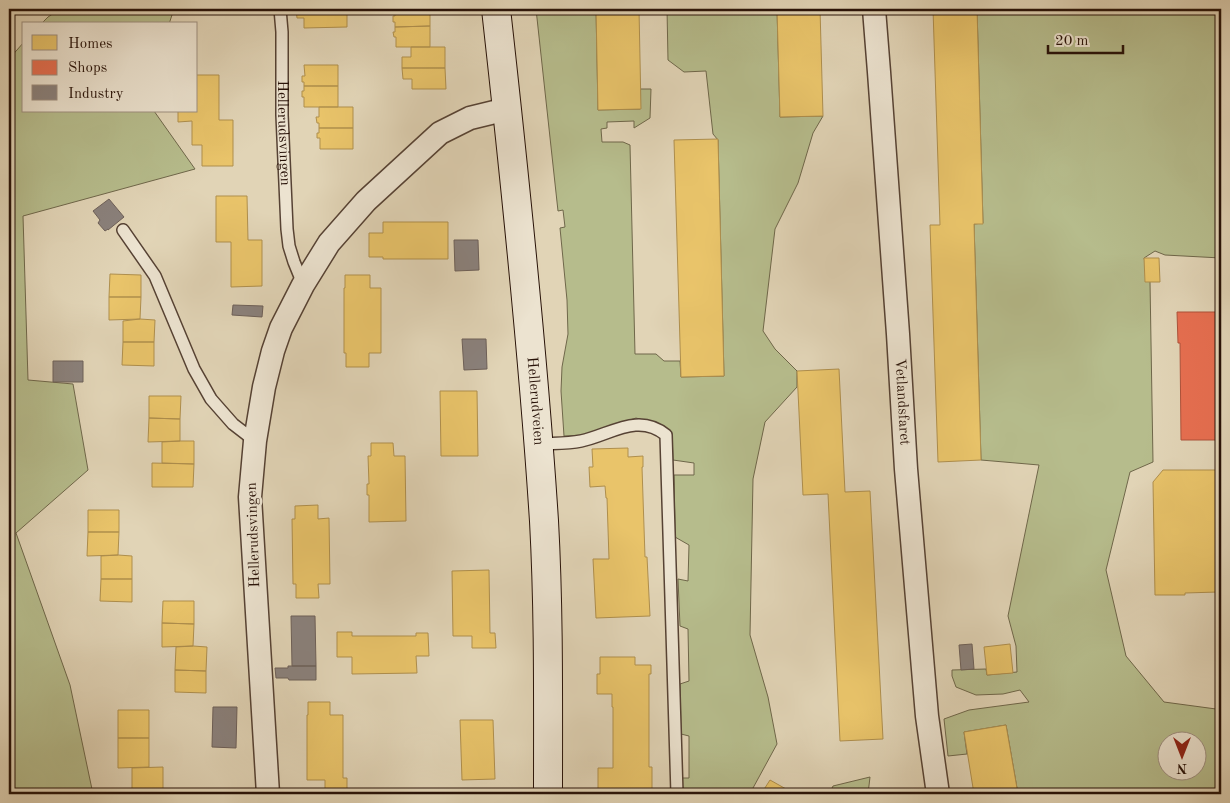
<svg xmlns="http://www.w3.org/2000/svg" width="1230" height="803" viewBox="0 0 1230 803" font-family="'Old Standard TT',serif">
<rect width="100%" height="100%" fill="#e1d4b6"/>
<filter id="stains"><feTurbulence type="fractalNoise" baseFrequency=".004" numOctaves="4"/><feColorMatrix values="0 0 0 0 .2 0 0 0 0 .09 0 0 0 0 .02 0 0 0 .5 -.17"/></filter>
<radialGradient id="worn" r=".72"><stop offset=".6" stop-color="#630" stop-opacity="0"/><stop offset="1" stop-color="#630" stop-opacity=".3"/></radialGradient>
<path fill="#b6bc8c" stroke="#6f674a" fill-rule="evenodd" d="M60,9H174L169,24H41L48,17Z
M536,9H596L598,110L640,109V89H651L650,118L634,128V121L607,122V128L601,129L602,142H623L630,145L635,354H656L664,361H680L681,377L724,376L718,140L713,134L706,71L684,72L668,60L667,9H777L780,117L823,116L813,133L798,183L775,229L763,331L775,349L797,371V387L765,422L753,479L750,635L768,697L777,744L753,788L758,794H683L682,778H689V736L681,734L680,684L689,681L688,629L680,626L678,579L688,581L689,545L675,537L674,475H694V463L673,460L672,433L662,425L636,418L583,435L564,436L561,391L562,367L568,334L567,300L560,228L565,227L563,210L558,211Z
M977,9H1221V258L1165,255L1155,251L1144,258L1150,282L1153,462L1130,472L1106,570L1126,656L1164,702L1216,709L1221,751V794H1018L1006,725L964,732L967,754L948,756L944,719L969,710L1029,702L1020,690L1003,694L976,695L956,687L952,676V670L986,669L987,675L1017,672L1016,646L1008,616L1039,465L981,460L974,224L983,223ZM1168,740H1198V770H1168Z
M24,42V111H154L195,169L23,216L28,380L73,384L88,470L16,533L70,685L93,794H9V59Z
M870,777L868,794H829L833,786Z"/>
<path fill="#e9c46a" stroke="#af8f4d" d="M296,9H347V27L304,28V18H297Z
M395,9H430V26L395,27V22H393V16H395Z
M596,9H639L641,109L598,110Z
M777,9H820L823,116L780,117Z
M933,9H977L983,224H974L981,460L938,462L930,225H940Z
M430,26V47H396V37H394L393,32H395V27Z
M411,47H445V68H402V57H411Z
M304,65H338V86H304V82H302V76H305Z
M402,68H445L446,89H412V79H403Z
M196,75H219V120H233V166H202V145H192V121L178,122V111H196Z
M304,86H338V107H304V97H302V91H304Z
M319,107H353V128H319V123H317L316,117H319Z
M319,128H353V149H320V138H317V133H319Z
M718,139L724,376L681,377L674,140Z
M216,196H247L248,240H262V286L231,287V242H216Z
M383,222H448V259H383V257H369V233H383Z
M1144,258H1159L1160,282H1145Z
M110,274L141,275V297H109Z
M345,275H370V288H381V353H369V367H346V353H344V288H345Z
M109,297H141L140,319L109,320Z
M140,319L155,320L154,342H123V321Z
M123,342H154V366L122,365Z
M839,369L845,492L870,491L883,739L840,741L828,494L803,495L797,371Z
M440,391H477L478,456H441Z
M149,396H181L180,419L149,418Z
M149,418L180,419V441L148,442Z
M180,441H194V464L162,463V442Z
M371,443H393L394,456H405L406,521L369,522V495H367V484H369L368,456H371Z
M628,448V457L643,456V467H642L645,557H647L650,616L596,618L593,559H609L607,498H606L605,486L590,487L589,467H593L592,449Z
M152,463L194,464L193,487H152Z
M1163,470H1221V590L1218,592L1185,593V595H1155L1153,482Z
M318,505V519L329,518L330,584H318L319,598H296V584H293L292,519H295V506Z
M88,510H119V532H88Z
M88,532H119L118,555L87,556Z
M118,555L132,556V579H101V556Z
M489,570L490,633H495L496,648H472V636H453L452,571Z
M101,579H132V602L100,601Z
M163,601H194V624L162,623Z
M162,623L194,624L193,646L162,647Z
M337,632H352V636H416V633H428L429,656H416L417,673L352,674V657H337Z
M1010,644L1013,673L987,675L984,647Z
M193,646L207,647L206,671L175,670L176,647Z
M600,657H635V665H651V674H649V767H652V794H598V768H613V707H612V694H597V674H600Z
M175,670L206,671V693L175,692Z
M308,702H330V715H343V778H347V793H325V780H307V715H308Z
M118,710H149V738H118Z
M460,720H493L495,779L462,780Z
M1006,725L1018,794H974L964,732Z
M118,738H149V767L118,768Z
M163,767V791H132V768Z
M770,780L795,794H761Z
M132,791H163V794H132Z
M394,793H426V794H394Z"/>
<path fill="#e76f51" stroke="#ae533b" d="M1177,312H1221V440H1181L1180,343H1178Z"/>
<path fill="#8a817c" stroke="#6d6059" d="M109,199L124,217L108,230V229L105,231L98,223L100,220L93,211Z
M454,240H478L479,270L455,271Z
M233,305L263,306L262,317L232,315Z
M462,339H486L487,369L464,370Z
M53,361H83V382H53Z
M291,616H315L316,666H292Z
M972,644L974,669L961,670L959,645Z
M288,666H316V680H289L288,678H276L275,668H288Z
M213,707H237L236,748L212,747Z"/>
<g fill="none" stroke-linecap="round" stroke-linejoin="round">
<g stroke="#564234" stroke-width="14">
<g id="lane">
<path id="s1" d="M280,9L282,32V115L287,229L289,246L294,262L303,284"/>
<path d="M123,230L155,276L194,369L211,399L233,424L255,441"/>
<path d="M538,444C552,443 567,444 581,441C610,435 638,412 666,435L677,794"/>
</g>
</g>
<g stroke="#564234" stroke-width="25">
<g id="street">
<path id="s2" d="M874,9L879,72L898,334L906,469L927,716L938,794"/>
<path d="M268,794L250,497L255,441L264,387L273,351L281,328L303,285L329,243L366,201L440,133L470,118L507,109"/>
</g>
</g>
<g stroke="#281208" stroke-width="30">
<g id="secondary">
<path id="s3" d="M496,9C515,179 533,350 544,521C549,612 548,703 548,794"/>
</g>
</g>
<use href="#lane" stroke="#ece3d0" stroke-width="11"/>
<use href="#street" stroke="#ece3d0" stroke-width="22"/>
<use href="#secondary" stroke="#ece3d0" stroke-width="28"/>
</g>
<g text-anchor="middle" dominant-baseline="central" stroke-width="5" stroke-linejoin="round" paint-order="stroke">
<g font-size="15" fill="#281208" stroke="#ece3d0">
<text stroke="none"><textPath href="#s1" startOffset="124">Hellerudsvingen</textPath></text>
<text stroke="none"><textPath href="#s3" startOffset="394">Hellerudveien</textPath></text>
<text stroke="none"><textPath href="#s2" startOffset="394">Vetlandsfaret</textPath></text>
<text transform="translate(254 535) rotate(-92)">Hellerudsvingen</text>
</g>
</g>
<rect width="1230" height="803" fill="none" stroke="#e1d4b6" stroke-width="30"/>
<rect x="10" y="10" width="1210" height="783" fill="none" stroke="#281208" stroke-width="2.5"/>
<rect x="15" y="15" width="1200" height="773" fill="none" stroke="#281208"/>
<rect x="22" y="22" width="175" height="90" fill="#ece3d0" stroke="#9e8f80"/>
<rect x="32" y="35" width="25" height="15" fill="#e9c46a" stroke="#9e8f80"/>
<text x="68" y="48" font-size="15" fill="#281208">Homes</text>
<rect x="32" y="60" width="25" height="15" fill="#e76f51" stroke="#9e8f80"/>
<text x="68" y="72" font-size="15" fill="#281208">Shops</text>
<rect x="32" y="85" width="25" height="15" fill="#8a817c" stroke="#9e8f80"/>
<text x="68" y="98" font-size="15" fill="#281208">Industry</text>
<g transform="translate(1182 756) rotate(180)"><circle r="24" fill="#ece3d0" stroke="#9e8f80"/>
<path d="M0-4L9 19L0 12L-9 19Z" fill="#8f2418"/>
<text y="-8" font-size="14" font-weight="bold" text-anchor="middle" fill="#281208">N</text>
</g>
<path d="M1048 45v8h75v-8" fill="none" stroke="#281208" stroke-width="2.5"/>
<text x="1055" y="45" font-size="15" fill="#281208" stroke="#ece3d0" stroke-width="4" paint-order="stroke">20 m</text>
<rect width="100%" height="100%" filter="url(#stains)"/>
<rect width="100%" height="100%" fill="url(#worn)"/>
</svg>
